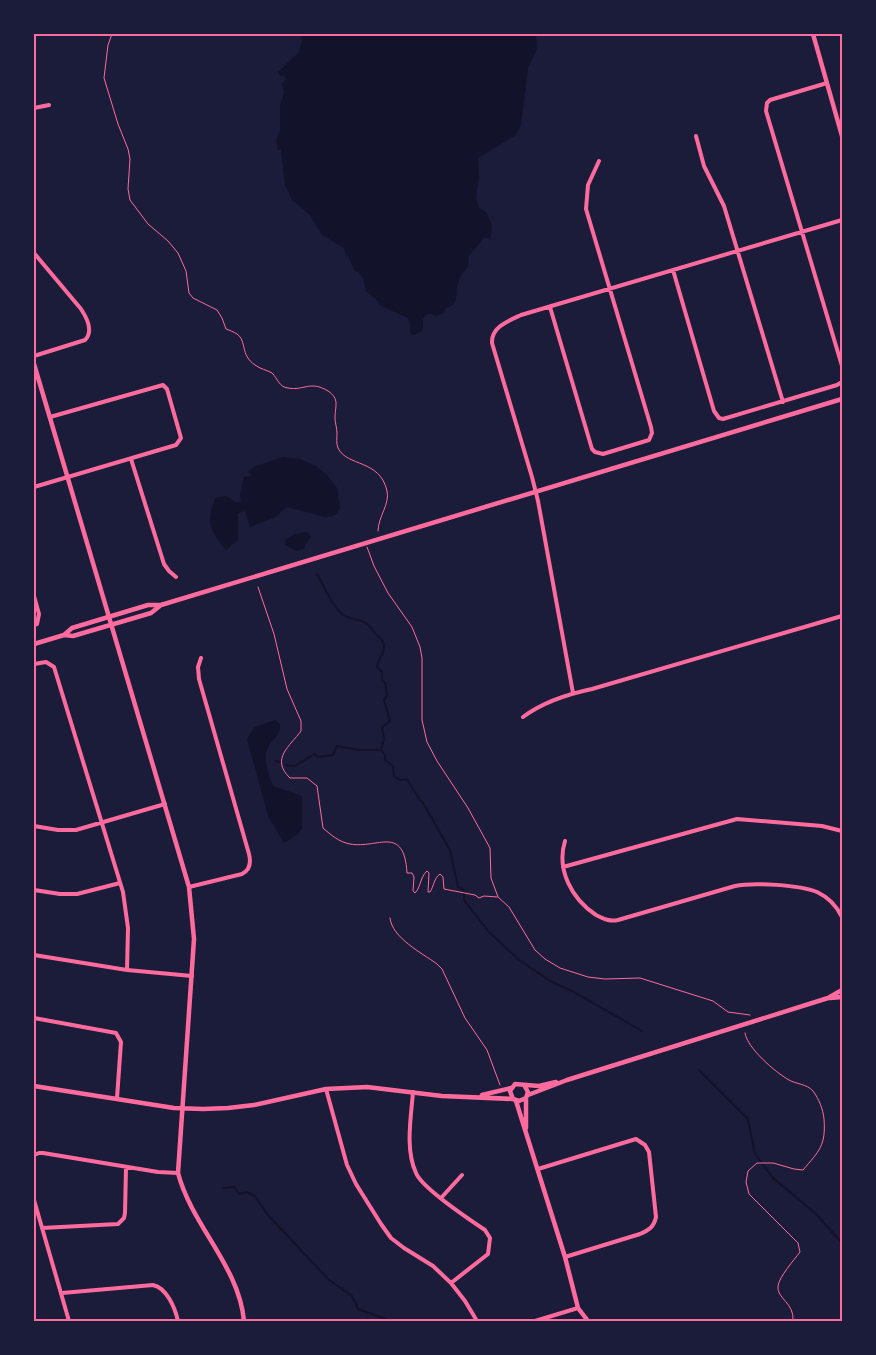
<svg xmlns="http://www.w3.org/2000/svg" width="876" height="1355" viewBox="0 0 876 1355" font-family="Cabin,sans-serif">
<rect width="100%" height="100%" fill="#1b1b3a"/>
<path fill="#12122b" d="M300,34H536L537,49L528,68L521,125L516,135L478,158L479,177L476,198L479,207L487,214L492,226L490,241L488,238H484L468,257L469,266C465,270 459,277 458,283C455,293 460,305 446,308C444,314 441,315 435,316L431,314H427L423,319V330L415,335L410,334V324L408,318L379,305L378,301L366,291L363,278L358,272L355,271L348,256L346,255L344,248L322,235L309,214L292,200L285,185L281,150H278L276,140L280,130V107L284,91L282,84L286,79L284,75L280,76L278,72L299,52L302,39Z
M283,457L300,459L316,466L326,474L337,488L340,509L334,516L325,517L287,507L274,518L250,527L245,511L238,513V540L226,550C209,529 206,524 215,498L226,496L235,502H241L240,494L244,477L252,476L248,471L256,466Z
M307,532L311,537L305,545V548L297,551L285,545L286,539L295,534Z
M275,720L280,724C280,738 273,737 268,748C262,758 269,776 273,786L302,796V829L298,834L284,843L268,816L247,739L255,727Z"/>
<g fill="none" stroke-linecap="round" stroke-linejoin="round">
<path stroke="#12122b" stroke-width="2" d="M317,574C324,586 331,605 342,614C350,620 361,619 367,624C371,626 372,630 375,633C379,638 383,638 384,645C385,653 378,659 377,667L382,672V680L385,683L387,695L384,700L390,721L382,727L384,739L381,750
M381,750L385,755V760L393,766L394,776L400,780L407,779L419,799L423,803L450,850L458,887L464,890V900L489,932L518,959L550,981L574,992L642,1031
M276,761L280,762
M286,765L295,766L314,754L318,757L333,755L337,746L359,750H381
M699,1070L748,1119L755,1154L773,1178L815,1213L842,1243
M223,1188L234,1187L239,1194L247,1192L255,1196L266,1213L329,1280L352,1296L358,1309L391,1321"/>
<path stroke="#ff6b9d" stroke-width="1" d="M112,34L108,45L104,78L118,124L128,149L130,159L128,189L130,200L148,224L168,241L178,253L186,271L189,293L193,298L217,310L222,318L226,329C229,330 234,332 237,334C247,341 240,355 255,365C260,369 267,370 272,373C278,379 279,387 288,388C304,391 310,380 328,391C340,399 335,406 335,418C335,423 337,428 337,433C337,438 336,443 338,448C347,467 380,459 387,491C390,504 378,517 378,531
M367,547L374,566L388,593L412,627L420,647L422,658V720L427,742L437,761L468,808L490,848L491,878L498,897L509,907L535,950L545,959L560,968L588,977L605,979L640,978L713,1001L728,1012L750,1015
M258,587L274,634L287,689L301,721V731C290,746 270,759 290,778H307L317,786L323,828C331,835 339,842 350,844C378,849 404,824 407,873H412L414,877L413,891L415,893C421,887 420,877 427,871L429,873L428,892H430C434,886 434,878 440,874L443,877L444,889L475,895L479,898L484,896L497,897
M390,918C392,938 422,953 437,964L442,969L465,1018L487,1050L500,1085
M745,1033C747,1048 775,1072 789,1080C796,1084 807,1084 813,1091C819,1099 823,1109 824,1119C826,1146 819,1151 803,1170L794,1169L773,1163H757L748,1171L746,1182L749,1194L798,1243L800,1252C794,1260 779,1277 778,1286C776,1298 795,1303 793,1321"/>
<path stroke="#ff6b9d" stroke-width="4" d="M827,83L770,100L767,103L766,111L842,366
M34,108L49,105
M696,136L704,166L724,206L783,402
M34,253L81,309C87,318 94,331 85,340L34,356
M673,270L714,411L719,418L723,419L837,385L842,382
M550,307L592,449L595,452L603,454L649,440L652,433L651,427L586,209L588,185L599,161
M131,459L164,564L169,571L176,577
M34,487L176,445L181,438L167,389L163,385L50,417
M34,596L39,614L37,624L34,625
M34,664L46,662L54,667L123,892L128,928L127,970
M573,693L538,501L532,477L492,343C491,327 508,321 521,315L842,220
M523,717C543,702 568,694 592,689L842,616
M34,826L58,830H76L165,804
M565,841C556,870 572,899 596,915C604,919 610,922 618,920L735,886C753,882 800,885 817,892C828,897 837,907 842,917
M563,867L737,819L822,826L842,831
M189,887L242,874C250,870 251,862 249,854L199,679L198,667L201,658
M34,890L60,894H77L120,883
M34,955L127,970L192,976
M34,1018L116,1033L121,1042L117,1098
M326,1089L347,1165L356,1184L381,1224L391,1238L404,1248L433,1266L451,1283L465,1301L477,1321
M413,1092C411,1118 405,1149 416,1173C422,1188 470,1220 485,1230L490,1238L488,1254L451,1283
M34,1155L39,1153H43L158,1172L178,1173
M538,1169L636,1139L645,1145L649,1152L656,1217C654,1227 649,1230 640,1234L565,1257
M441,1198L462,1175
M34,1200L69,1321
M42,1228L118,1224L124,1218L125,1213L126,1167
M62,1293L153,1285C167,1288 175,1308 178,1321
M535,1321L578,1308"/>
<path stroke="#ff6b9d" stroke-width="4.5" d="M813,34L842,136
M34,364L189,887L194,939L178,1173C192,1226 239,1266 244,1321
M64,635L72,628L148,605H161L842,399
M34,644L64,635L73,636L151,613L161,605
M830,998L842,997
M524,1085L528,1092L526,1098L519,1101L513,1099L510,1091L515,1084L539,1086L556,1082
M34,1086L174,1108L203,1109L228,1108L254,1105L326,1089L367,1087L442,1096L513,1099
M482,1095L511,1088
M528,1095L567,1080L828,998L842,990
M516,1101L565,1257L578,1308L588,1321
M526,1128V1098"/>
</g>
<rect width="876" height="1355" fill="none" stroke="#1b1b3a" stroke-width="70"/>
<rect x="35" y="35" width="806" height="1285" fill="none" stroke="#ff6b9d" stroke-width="2"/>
</svg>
